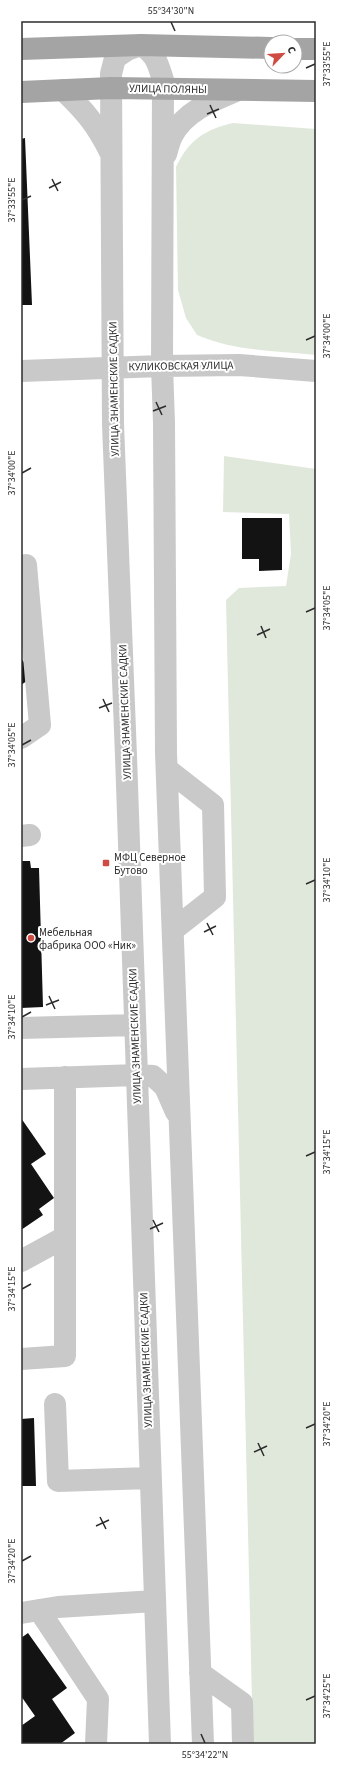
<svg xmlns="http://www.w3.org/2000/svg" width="337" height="1765" viewBox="0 0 337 1765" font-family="'Source Sans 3',sans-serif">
<rect width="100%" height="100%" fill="#fff"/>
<path fill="#e0e8db" d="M233,123L316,129V355C276,351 234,351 197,335L186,318L178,290L176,167C189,140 204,130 233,123Z
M224,456L316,469V1744H253L226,600L239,588L286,586L291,554L289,514L223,512Z"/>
<path fill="#131313" d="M25,138L32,305H21V139Z
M242,518H282V570L259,571V559H242Z
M21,658L34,676L21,685Z
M21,861H30L31,868H39L43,1007L21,1008Z
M21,1118L46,1154L31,1164L54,1198L39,1209L43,1215L21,1230Z
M34,1418L36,1486H21V1419Z
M28,1633L67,1688L52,1699L75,1733L60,1744H21V1726L35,1716L21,1696V1638Z"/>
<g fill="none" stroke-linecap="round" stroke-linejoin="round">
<path stroke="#c9c9c9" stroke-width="22" d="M63,90C85,111 96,124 110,152
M166,154C168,148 169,142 172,136C185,111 214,100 238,90
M21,371L162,366L239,365L316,371
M21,566L26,565L40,725L21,738
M167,769L213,805L215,897L173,930
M21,836L30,835
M21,1028L135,1025
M21,1079L137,1075L153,1076L165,1087L176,1112
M21,1261L65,1237
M21,1359L65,1356V1077
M55,1404L58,1481L150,1478
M39,1610L98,1699L96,1744
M21,1613L58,1607L155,1601
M200,1673L242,1703L243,1744
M160,1744L126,756L113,424L111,74L115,58L127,50L141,45C156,54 158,64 163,80L162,366L164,423L166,753L203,1744"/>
<path stroke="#a4a4a4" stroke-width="22" d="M21,49L141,45L271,48
M295,49H316
M21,92L111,88L316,91"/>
</g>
<path fill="none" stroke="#2c2c2c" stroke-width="1.5" d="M171,22L175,31M306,68L315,64M210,105L216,118M207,114L219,109M52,179L58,191M49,188L61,182M22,200L31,196M306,340L315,336M156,402L162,415M153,411L166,406M22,473L31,468M306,612L315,608M261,626L266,638M257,635L270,629M103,699L109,712M99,708L112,703M22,745L31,740M306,884L315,880M207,923L213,935M204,932L216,926M49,996L55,1009M46,1005L59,1000M22,1017L31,1012M306,1156L315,1152M153,1220L159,1232M150,1229L163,1223M22,1289L31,1284M306,1428L315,1424M258,1443L264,1456M254,1452L267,1446M100,1517L106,1529M96,1526L109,1520M22,1561L31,1556M306,1700L315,1696M201,1734L205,1743"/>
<g fill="#ce4c43" stroke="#fff" stroke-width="1.5">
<rect x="102" y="859" width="8" height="8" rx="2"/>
<circle cx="31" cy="938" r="4"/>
</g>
<g text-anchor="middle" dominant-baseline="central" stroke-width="4" stroke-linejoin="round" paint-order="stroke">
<g font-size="11" fill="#2c2c2c" stroke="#fff">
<text transform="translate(168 89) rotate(1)">УЛИЦА ПОЛЯНЫ</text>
<text transform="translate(181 366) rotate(-1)">КУЛИКОВСКАЯ УЛИЦА</text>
<text transform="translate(114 389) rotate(-91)">УЛИЦА ЗНАМЕНСКИЕ САДКИ</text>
<text transform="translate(125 712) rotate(-92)">УЛИЦА ЗНАМЕНСКИЕ САДКИ</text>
<text transform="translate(135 1036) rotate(-92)">УЛИЦА ЗНАМЕНСКИЕ САДКИ</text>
<text transform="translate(146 1360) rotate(-92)">УЛИЦА ЗНАМЕНСКИЕ САДКИ</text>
</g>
<g font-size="11" fill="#2c2c2c" stroke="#fff" text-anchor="start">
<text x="114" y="857">МФЦ Северное<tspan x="114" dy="13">Бутово</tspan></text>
<text x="39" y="932">Мебельная<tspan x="39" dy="13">фабрика ООО «Ник»</tspan></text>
</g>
</g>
<rect width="337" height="1765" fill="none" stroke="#ffffff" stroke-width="44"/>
<g transform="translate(283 54) rotate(65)"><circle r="19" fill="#ffffff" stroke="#ababab"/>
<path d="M0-3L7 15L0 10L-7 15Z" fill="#ce4c43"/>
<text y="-6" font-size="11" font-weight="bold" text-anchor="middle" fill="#2c2c2c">С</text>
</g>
<rect x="22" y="22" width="293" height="1721" fill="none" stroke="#2c2c2c" stroke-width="1.5"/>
<g font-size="10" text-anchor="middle" fill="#2c2c2c">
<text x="171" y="14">55°34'30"N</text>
<text transform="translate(326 64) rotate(-90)" y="4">37°33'55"E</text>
<text transform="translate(11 200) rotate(-90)" y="4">37°33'55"E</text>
<text transform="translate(326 336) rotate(-90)" y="4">37°34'00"E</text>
<text transform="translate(11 473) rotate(-90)" y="4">37°34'00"E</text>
<text transform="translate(326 608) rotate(-90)" y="4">37°34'05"E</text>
<text transform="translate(11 745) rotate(-90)" y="4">37°34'05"E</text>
<text transform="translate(326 880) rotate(-90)" y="4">37°34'10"E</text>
<text transform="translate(11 1017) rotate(-90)" y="4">37°34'10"E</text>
<text transform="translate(326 1152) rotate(-90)" y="4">37°34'15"E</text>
<text transform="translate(11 1289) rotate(-90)" y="4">37°34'15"E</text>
<text transform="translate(326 1424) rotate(-90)" y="4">37°34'20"E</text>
<text transform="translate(11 1561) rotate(-90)" y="4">37°34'20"E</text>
<text transform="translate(326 1696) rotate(-90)" y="4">37°34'25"E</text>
<text x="205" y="1758">55°34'22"N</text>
</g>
</svg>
